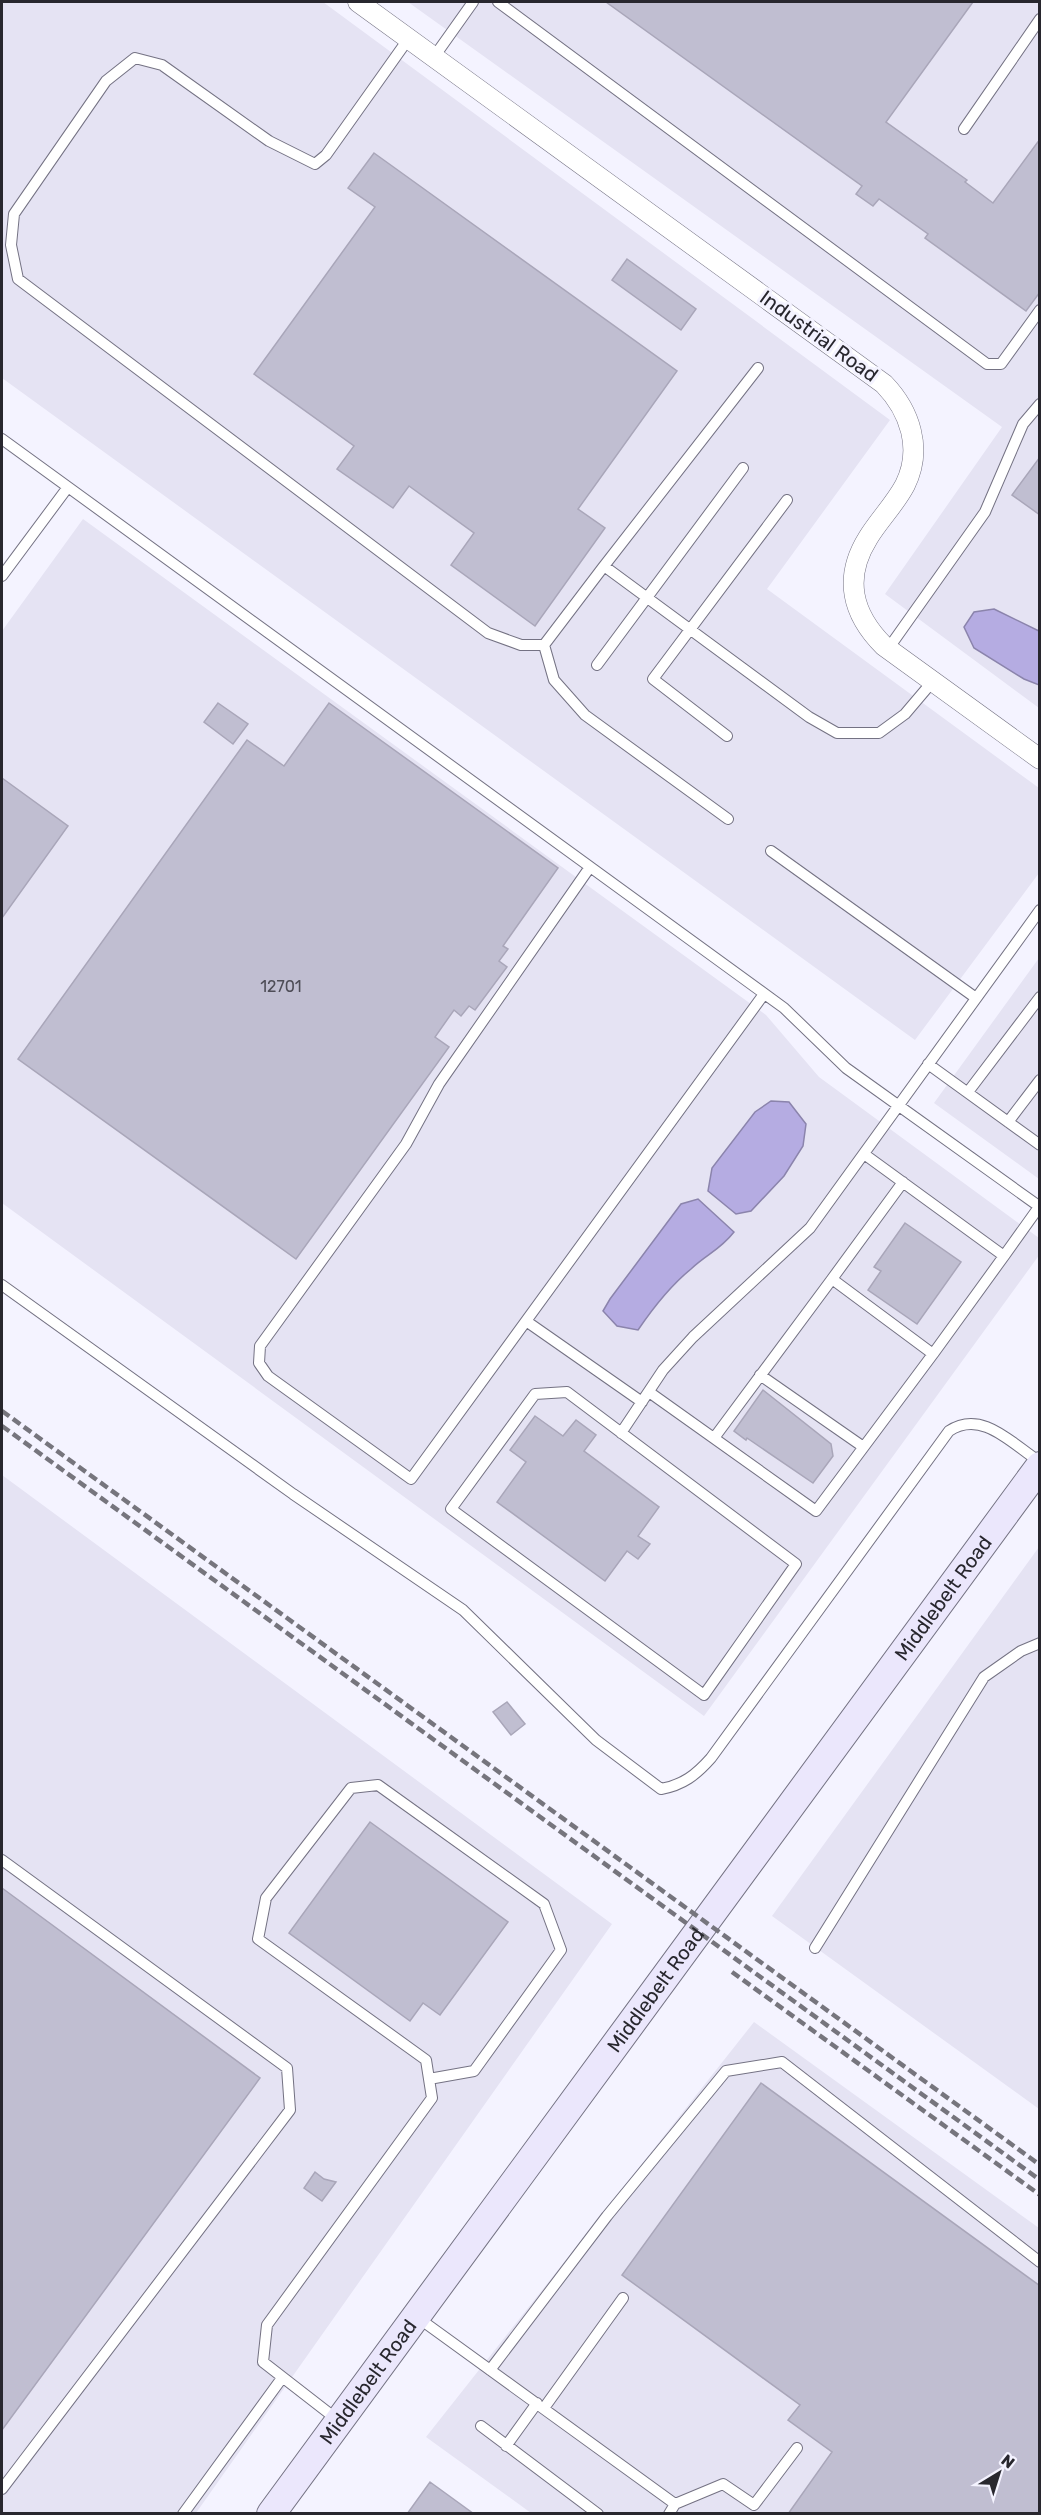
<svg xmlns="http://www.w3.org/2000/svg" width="1041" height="2515" viewBox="0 0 1041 2515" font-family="Rubik,sans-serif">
<rect width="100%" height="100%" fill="#f4f3ff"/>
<path fill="#e5e3f3" d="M2,2H323L890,420L767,589L1039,788V873L915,1040L2,378Z
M408,2H1039V708L885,594L1002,427Z
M83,519L766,1015L819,1077L1039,1238L1040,1254L704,1716L2,1203V631Z
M1039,958V1179L934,1103Z
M2,1475L612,1924L196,2513H2Z
M1039,1547V2109L772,1916Z
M754,2022L1039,2228V2513H531L426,2437Z"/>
<path fill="#b5ace2" stroke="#8b84ac" stroke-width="1.5" d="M994,609L1039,631V685L1024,679L974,648L964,627L974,612Z
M771,1101L789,1102L806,1124L803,1146L784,1176L751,1211L736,1214L708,1191L712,1168L755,1112Z
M698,1199L734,1232C720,1250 707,1254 691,1269C670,1286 653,1308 638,1330L617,1326L603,1311L610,1299L681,1204Z"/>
<path fill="#c0bed1" stroke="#a9a6b9" stroke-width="1.5" d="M606,2H973L886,122L967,180L965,182L993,203L1040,139V292L1026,311L925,238L928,234L879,199L873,206L856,194L862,186Z
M374,153L677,371L578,509L605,528L535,626L451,565L474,533L409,486L393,508L337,469L354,446L254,374L375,207L348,188Z
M627,259L696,309L681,330L612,280Z
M1040,457V515L1012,495Z
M218,703L248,724L233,744L204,722Z
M329,703L558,868L503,946L508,949L499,961L507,967L475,1010L469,1006L461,1016L454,1010L435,1037L449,1047L296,1259L18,1059L247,740L284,766Z
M2,778L68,826L2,918Z
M905,1223L961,1262L917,1324L868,1290L881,1271L874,1267Z
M763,1390L831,1444L833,1456L813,1483L747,1438L746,1440L734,1431Z
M535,1416L563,1436L576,1420L596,1435L584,1451L659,1507L638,1536L650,1544L638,1559L627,1551L605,1581L497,1502L526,1462L510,1450Z
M507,1702L525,1724L511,1735L493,1712Z
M370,1822L508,1922L440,2015L423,2003L410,2021L289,1933Z
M2,1888L260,2078L2,2430Z
M761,2083L1040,2286V2514H788L832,2452L788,2420L800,2405L622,2275Z
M315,2172L324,2179L336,2182L322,2201L304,2188Z
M430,2482L474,2514H407Z"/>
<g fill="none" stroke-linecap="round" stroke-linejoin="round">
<g stroke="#747283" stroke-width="12">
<path id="lane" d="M498,2L987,364H1001L1040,310
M409,38L326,155L315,164L269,141L162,65L135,58L106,81L14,214L11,245L18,279L488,633L521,645H544L604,566L809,717L837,733H879L905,714L933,681
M434,57L473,2
M964,129L1040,19
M2,439L784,1008L846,1068L1040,1207
M604,566L758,368
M2,576L68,487
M544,645L554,680L585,715L728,819
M888,649L985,512L1023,424L1040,404
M597,665L743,468
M727,736L653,679L787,500
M771,851L976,998
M590,867L439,1084L406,1144L260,1346L259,1363L268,1376L411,1479L764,994
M928,1064L1040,1145
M968,1092L1040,997
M1008,1122L1040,1080
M864,1154L1004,1256L1039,1207
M903,1182L832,1279L933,1354L1004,1256
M2,1285L293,1494L463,1610L596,1740L661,1789C683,1785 696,1775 711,1758L949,1431C982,1409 1012,1444 1040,1462
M526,1321L642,1402
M760,1375L862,1446
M567,1392L796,1564L704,1695L451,1509L535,1394Z
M649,1392L816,1511L933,1354
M621,1433L663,1370L693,1337L810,1228L1040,910
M714,1438L832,1279
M2,1860L287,2068L290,2110L2,2489
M815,1948L984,1677L1021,1651L1040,1643
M417,2317L675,2504L669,2514
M490,2370L607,2216L726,2071L782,2062L1040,2262
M544,2408L623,2298
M339,2421L263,2362L267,2325L432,2098L426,2060L258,1939L266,1898L351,1788L378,1785L544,1904L561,1950L474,2071L429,2079
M481,2426L598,2514
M506,2446L537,2403
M675,2504L723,2484L754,2505L797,2448
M183,2514L282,2378"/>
</g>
<g stroke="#747283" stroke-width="21">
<path id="street" d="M358,2L884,384C910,411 923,449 905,485C895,504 879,520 868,538C843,578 852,614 884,646L1040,759"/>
</g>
<g stroke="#747283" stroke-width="30">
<g id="secondary">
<path id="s1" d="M271,2514L1040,1466"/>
</g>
</g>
<use href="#lane" stroke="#fff" stroke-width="10"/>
<use href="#street" stroke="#fff" stroke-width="20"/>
<use href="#secondary" stroke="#ebe7fc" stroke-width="28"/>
<path stroke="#76757d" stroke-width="4.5" stroke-dasharray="9 4.5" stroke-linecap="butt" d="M2,1411L1040,2165
M2,1426L1040,2180
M732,1972L1040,2195"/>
</g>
<g text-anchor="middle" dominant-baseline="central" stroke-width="6" stroke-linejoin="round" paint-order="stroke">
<g font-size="16" fill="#4e4d57">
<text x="281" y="986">12701</text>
</g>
<g font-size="20" fill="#28272e" stroke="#f4f3ff">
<text transform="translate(819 336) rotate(36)">Industrial Road</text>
<text stroke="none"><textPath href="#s1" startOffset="1136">Middlebelt Road</textPath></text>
<text stroke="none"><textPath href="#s1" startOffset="650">Middlebelt Road</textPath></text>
<text stroke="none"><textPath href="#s1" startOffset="164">Middlebelt Road</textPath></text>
</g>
</g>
<rect width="1041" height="2515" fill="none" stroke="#28272e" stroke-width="6"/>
<g transform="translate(999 2473) rotate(38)" stroke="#f4f3ff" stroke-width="4.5" paint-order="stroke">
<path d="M0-4.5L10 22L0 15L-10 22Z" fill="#28272e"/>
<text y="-9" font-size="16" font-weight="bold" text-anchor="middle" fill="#28272e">N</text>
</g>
</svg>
